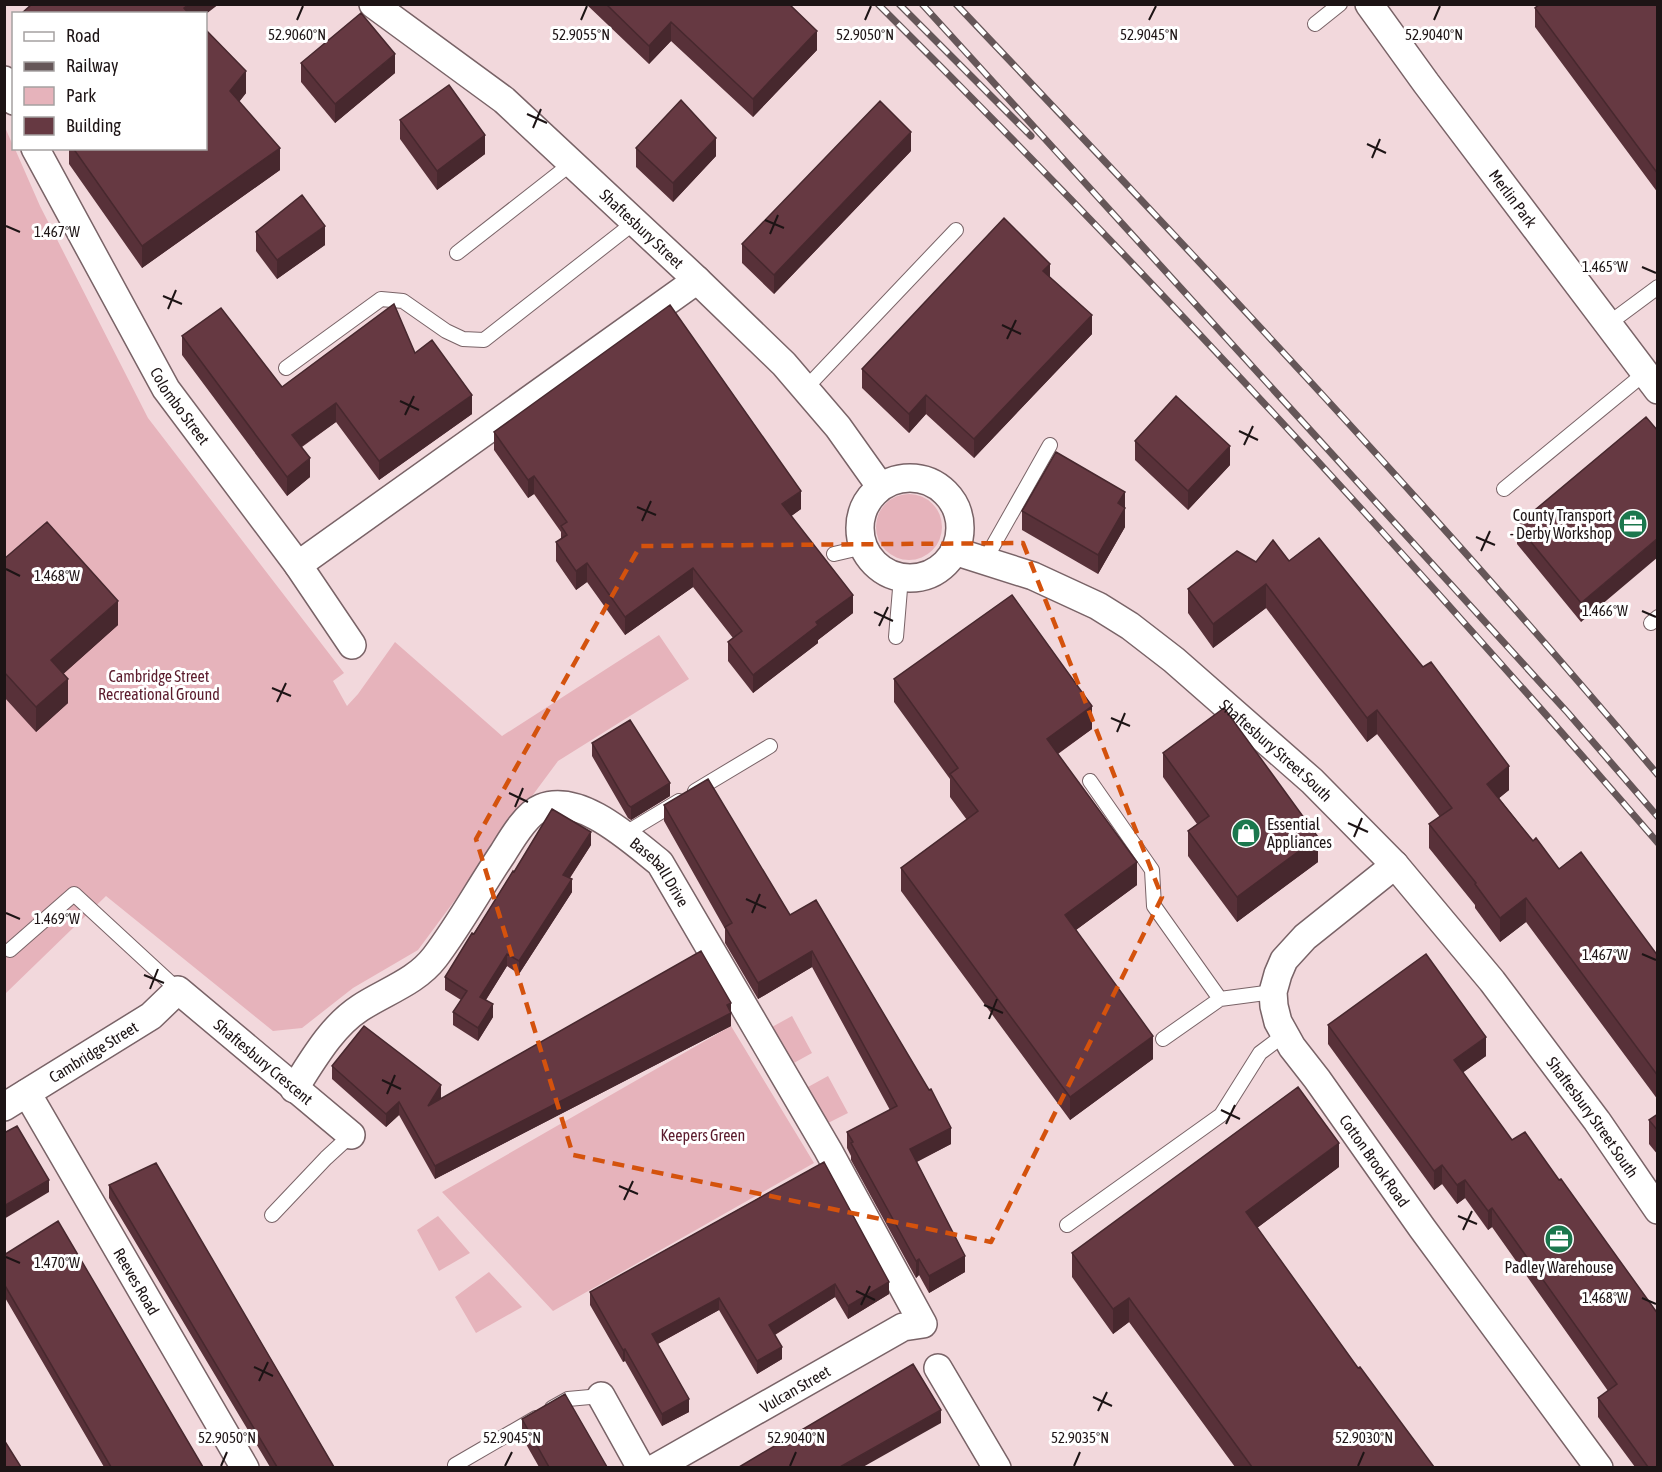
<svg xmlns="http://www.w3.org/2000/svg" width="1662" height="1472" viewBox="0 0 1662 1472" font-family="'Asap Condensed',sans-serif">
<rect width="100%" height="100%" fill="#f2d8dc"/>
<path fill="#e6b3bb" d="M4,125L14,148L15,149L40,206L148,418L344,673L333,681L347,706L358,694L395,642L502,736L659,635L689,679L558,761L418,950L353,988L302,1028L273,1031L106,896L5,994Z
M876 527a33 33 0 1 1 66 0a33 33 0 1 1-66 0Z
M792,1016L812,1053L792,1064L772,1027Z
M731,1026L814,1163L553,1311L442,1192Z
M828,1076L848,1113L828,1123L808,1087Z
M438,1216L470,1253L439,1271L417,1230Z
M489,1272L522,1307L476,1333L455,1297Z"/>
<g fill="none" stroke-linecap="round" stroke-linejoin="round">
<g stroke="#796367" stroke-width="16">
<path id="lane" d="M1315,24L1340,4
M457,253L572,163
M1608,324L1658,287
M286,368L381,299L403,301L446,331L463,339L484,340L635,222
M805,389L956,230
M1504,489L1645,373
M834,554L864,547
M985,560L1050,445
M1651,623L1658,617
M896,637L901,577
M1090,781L1152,870L1154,906L1220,999
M695,791L770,746
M624,834L679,801
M10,950L74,894L178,990
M1163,1039L1220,999L1273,992
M272,1215L326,1158L351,1135
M1067,1225L1221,1115L1260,1053L1284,1035
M552,1408L568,1399L601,1396
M455,1465L536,1418"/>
</g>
<g stroke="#796367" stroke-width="30">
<g id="street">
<path id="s1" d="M373,4L504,100L697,280L784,364L838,427L880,486"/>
<path id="s2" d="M1369,4L1426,83L1658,390"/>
<path d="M4,80L14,101"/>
<path id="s3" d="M35,148L166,389L298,565L352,645"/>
<circle cx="910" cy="528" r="50"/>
<path id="s4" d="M954,551L1033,576L1098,606L1130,626L1174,660L1312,781L1395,865L1492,981L1597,1121L1658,1210"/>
<path d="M298,565L697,280"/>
<path id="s5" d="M1395,865L1305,937L1284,960L1278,974L1273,992L1274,1006L1278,1022L1292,1047L1317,1079L1422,1228L1599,1468"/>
<path id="s6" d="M294,1089C313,1060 331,1027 360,1008C386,991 416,982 435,957C460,924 480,887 503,853C511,840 526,814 541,808C580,792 631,840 660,863L828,1150L923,1324L903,1327L655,1468"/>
<path id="s7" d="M27,1093L245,1468"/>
<path id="s8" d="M4,1107L151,1016L178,990L351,1135"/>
<path d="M938,1368L997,1468"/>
<path d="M601,1396L641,1468"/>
</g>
</g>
<use href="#lane" stroke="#fff" stroke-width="14"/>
<use href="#street" stroke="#fff" stroke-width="27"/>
<g stroke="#655658" stroke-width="7">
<path id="rail" d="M878,4C1149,273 1408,554 1658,843
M899,4L1031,136
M922,4L1568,713L1658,817
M956,4C1195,256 1434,509 1658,775"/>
</g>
<use href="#rail" stroke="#fff" stroke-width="4.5" stroke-dasharray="14" stroke-linecap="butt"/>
</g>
<path fill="#583139" d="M586,4H789L817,50L753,117L671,41L649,64Z
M1658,4V193L1535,27V8Z
M206,30L246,93L239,102L280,170L142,268L69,164V148H206Z
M301,63L395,73L335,123L301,82Z
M400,120L485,154L437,190L400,139Z
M636,148L716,156L673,202L636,167Z
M911,151L774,294L742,263V244Z
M256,232L325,245L277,279L256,251Z
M1050,278L1092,334L974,458L926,414L909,433L862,388V369Z
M182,336L282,387L415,353L472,414L379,480L336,422L302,447L310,477L287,496L182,355Z
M1658,431L1581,622L1517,544V525Z
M494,432L801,509L791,516L853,613L818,640V643L753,693L728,661V642L733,638L693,587L625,635L587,582L576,590L556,561V542L561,539V532L534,494L528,498L494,450Z
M1135,441L1230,465L1188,510L1135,460Z
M1125,492V527L1098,574L1022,530V511Z
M4,559L118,625L63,674L68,703L36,732L4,697Z
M1289,561L1509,790L1499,798L1533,841L1559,869L1658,956V1100L1526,922L1500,942L1475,908V905L1429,848V824L1440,817L1377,734L1367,742L1266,608L1213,648L1188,613V589L1256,562Z
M894,679L1092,729L1058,754L1137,885L1076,930L1153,1059L1070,1120L901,891V868L967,820L950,797V779L894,702Z
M592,743L670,796L631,820L628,818L592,756Z
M1163,753L1318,862L1237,922L1188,856V831L1197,824L1163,777Z
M664,805L790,915L951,1144L917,1162L965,1272L929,1293L919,1275L916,1278L851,1160V1156L847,1148V1132L890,1110L812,967L758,999L725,943V929L664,821Z
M591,845L570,878L572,892L519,974L507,966L486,1000L493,1017L478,1041L453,1025V1012L461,1000L445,990V977L514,872Z
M731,1003V1026L435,1179L399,1115L386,1127L332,1079V1066L441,1098Z
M1328,1025L1486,1056L1463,1072L1658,1467H1635L1598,1417V1398L1608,1391L1492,1227L1488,1230L1465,1198L1457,1204L1442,1184L1434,1190L1328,1044Z
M1658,1114V1155L1649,1144V1120Z
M824,1162L889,1294L848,1319L835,1297L775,1335L782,1359L757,1374L719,1310L658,1344L689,1412L662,1426L625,1361L623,1362L590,1305V1292Z
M1339,1167L1257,1228L1358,1368L1434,1467H1235L1129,1322L1113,1334L1072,1277V1253Z
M109,1185L334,1467H270L109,1198Z
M4,1255L203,1467H104L4,1296Z
M522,1419L607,1467H539L522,1437Z"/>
<path fill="#47282e" d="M189,4H219L206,14H184V8Z
M671,22V41L649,64V46Z
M817,31V50L753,117V99Z
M395,54V73L335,123V104Z
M246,71V93L230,113V91Z
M911,132V151L774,294V275Z
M485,135V154L437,190V171Z
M716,138V156L673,202V183Z
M280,148V170L142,268V246Z
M325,226V245L277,279V260Z
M1050,264V283L1043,271Z
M1092,315V334L974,458V439Z
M472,395V414L379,480V461Z
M926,395V414L909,433V414Z
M336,403V422L292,453V435Z
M1230,446V465L1188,510V491Z
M310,458V477L287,496V477Z
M534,476V494L528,498V480Z
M801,491V509L782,523V504Z
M1125,492V527L1098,574V555L1118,503Z
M1658,538V557L1581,622V603Z
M587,563V582L576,590V571Z
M693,568V587L625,635V617Z
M1266,584V608L1213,648V624Z
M853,595V613L818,640V643L753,693V675L816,622Z
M118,601V625L51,685V660Z
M68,679V703L36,732V707Z
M1092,706V729L1047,761V739Z
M1377,710V734L1367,742V718Z
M1509,766V790L1487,808V784Z
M670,783V796L631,820V807Z
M591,832V845L563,888V875Z
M1318,837V862L1237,922V897Z
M1137,862V885L1065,938V915Z
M572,879V892L519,974V961Z
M1526,898V922L1500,942V918Z
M812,951V967L758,999V983Z
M507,954V966L480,1009V997Z
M731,1003V1026L435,1179V1166Z
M493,1004V1017L478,1041V1028Z
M1153,1036V1059L1070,1120V1097Z
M1486,1037V1056L1454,1079V1060Z
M441,1085V1098L428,1106Z
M399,1102V1115L386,1127V1114Z
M951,1128V1144L910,1165V1149Z
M1339,1143V1167L1246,1236V1212Z
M1442,1165V1184L1434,1190V1171Z
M49,1180V1192L4,1219V1206Z
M1465,1180V1198L1457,1204V1185Z
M1492,1208V1227L1488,1230V1211Z
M965,1256V1272L929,1293V1276Z
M919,1259V1275L916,1278V1261Z
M889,1282V1294L848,1319V1306Z
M835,1284V1297L769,1338V1325Z
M719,1298V1310L652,1347V1334Z
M1129,1298V1322L1113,1334V1309Z
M782,1347V1359L757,1374V1361Z
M625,1349V1361L623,1362V1350Z
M689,1399V1412L662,1426V1414Z
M941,1410V1423L863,1467H840Z"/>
<path fill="#663942" stroke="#47282e" stroke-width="1.5" d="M32,4H189L184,8L189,14H21Z
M606,4H789L817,31L753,99L671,22L649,46Z
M1540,4H1658V174L1535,8Z
M361,13L395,54L335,104L301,63Z
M206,30L246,71L230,91L280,148L142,246L73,148H206Z
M449,85L485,135L437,171L400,120Z
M681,100L716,138L673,183L636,148Z
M880,101L911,132L774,275L742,244Z
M302,195L325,226L277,260L256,232Z
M1004,218L1050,264L1043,271L1092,315L974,439L926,395L909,414L862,369Z
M394,304L415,353L432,340L472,395L379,461L336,403L292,435L310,458L287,477L182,336L221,308L282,387Z
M670,305L801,491L782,504L853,595L816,622L818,625L753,675L728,642L742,631L693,568L625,617L587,563L576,571L556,542L567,535L561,526L567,522L534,476L528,480L494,432Z
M1176,396L1230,446L1188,491L1135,441Z
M1646,417L1658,431V538L1581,603L1517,525Z
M1056,452L1125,492L1118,503L1125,508L1098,555L1022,511Z
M47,522L118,601L51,660L68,679L36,707L4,672V559Z
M1319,538L1423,667L1431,662L1509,766L1487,784L1533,841L1536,838L1559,869L1581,852L1658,956V1076L1526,898L1500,918L1475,884L1476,883L1429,824L1452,808L1377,710L1367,718L1266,584L1213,624L1188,589L1237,551L1256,562L1273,540L1289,561Z
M1012,595L1092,706L1047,739L1137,862L1065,915L1153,1036L1070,1097L901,868L978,811L950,774L958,768L894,679Z
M1224,708L1318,837L1237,897L1188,831L1209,816L1163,753Z
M630,720L670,783L631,807L628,805L592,743Z
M708,779L790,915L816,900L929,1090L931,1089L951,1128L910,1149L965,1256L929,1276L919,1259L916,1261L851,1143L853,1142L847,1132L897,1106L812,951L758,983L725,927L732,923L664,805Z
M552,809L591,832L563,875L572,879L519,961L507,954L480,997L493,1004L478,1028L453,1012L467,991L445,977L472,933L474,934L513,871L514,872Z
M701,951L731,1003L727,1005L731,1013L435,1166L399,1102L386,1114L332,1066L364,1026L441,1085L428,1106Z
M1426,954L1486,1037L1454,1060L1512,1140L1525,1132L1559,1180L1561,1179L1658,1314V1467H1648L1598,1398L1617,1384L1492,1208L1488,1211L1465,1180L1457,1185L1442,1165L1434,1171L1328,1025Z
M1298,1087L1339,1143L1246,1212L1358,1368L1360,1367L1434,1467H1252L1129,1298L1113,1309L1072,1253Z
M1658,1114V1131L1649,1120Z
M17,1126L49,1180L4,1206V1133Z
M824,1162L889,1282L848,1306L835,1284L769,1325L782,1347L757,1361L719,1298L652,1334L689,1399L662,1414L625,1349L623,1350L590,1292Z
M156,1163L334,1467H277L109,1185Z
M58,1221L203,1467H111L4,1284V1255Z
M913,1364L941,1410L840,1467H739Z
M565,1394L607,1467H549L522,1419Z
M4,1440L21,1467H4Z"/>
<path fill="none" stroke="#d4520d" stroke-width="4.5" stroke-dasharray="12 8" stroke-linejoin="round" d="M1023,543L1162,897L991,1242L573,1155L476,839L640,546Z"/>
<path fill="none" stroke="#1d1415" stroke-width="2" d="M297,20L303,6M581,20L587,6M865,20L871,6M1149,20L1156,6M1434,20L1440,6M527,114L547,123M533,128L541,109M1367,144L1386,153M1372,158L1380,139M765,220L784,228M6,226L20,232M770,234L778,215M1642,267L1656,273M163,296L182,304M168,309L176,290M1002,325L1021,334M1007,339L1016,320M400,401L419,410M405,415L414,396M1239,431L1258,440M1244,445L1253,426M637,507L656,515M642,521L651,501M1476,537L1495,545M1481,551L1490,531M6,569L20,576M1642,611L1656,617M874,612L893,621M879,626L888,607M272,688L291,696M277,702L286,683M1111,718L1130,726M1117,732L1125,713M509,793L528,802M515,807L523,788M1348,823L1368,832M1354,837L1362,818M746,899L766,908M6,913L20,919M752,913L760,894M1642,954L1656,960M144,975L164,983M150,989L158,969M984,1005L1003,1013M989,1019L997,999M382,1080L401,1089M387,1094L395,1075M1221,1110L1240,1119M1226,1124L1235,1105M619,1186L638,1194M624,1200L633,1181M1458,1216L1477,1224M1463,1230L1472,1211M6,1257L20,1263M856,1291L875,1300M1642,1298L1656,1304M861,1305L870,1286M254,1367L273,1376M259,1381L268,1362M1093,1397L1112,1406M1098,1411L1107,1392M221,1466L227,1452M505,1466L512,1452M790,1466L796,1452M1074,1466L1080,1452M1358,1466L1364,1452"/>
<defs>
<g id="office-disc" transform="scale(1.5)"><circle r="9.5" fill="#1b774d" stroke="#fff"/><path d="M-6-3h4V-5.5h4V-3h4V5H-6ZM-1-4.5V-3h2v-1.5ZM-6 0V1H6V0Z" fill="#fff"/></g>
<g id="shop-disc" transform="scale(1.5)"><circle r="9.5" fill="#1b774d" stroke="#fff"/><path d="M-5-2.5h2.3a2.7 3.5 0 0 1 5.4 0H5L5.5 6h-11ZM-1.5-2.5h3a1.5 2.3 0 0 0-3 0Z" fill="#fff"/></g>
</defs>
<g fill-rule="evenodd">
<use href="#office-disc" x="1633" y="524"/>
<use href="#shop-disc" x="1246" y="833"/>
<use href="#office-disc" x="1559" y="1239"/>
</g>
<g text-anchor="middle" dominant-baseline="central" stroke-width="6" stroke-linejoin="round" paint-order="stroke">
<g font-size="16" fill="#1d1415" stroke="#fff">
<text stroke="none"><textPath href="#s2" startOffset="242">Merlin Park</textPath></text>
<text stroke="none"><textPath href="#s1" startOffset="351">Shaftesbury Street</textPath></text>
<text stroke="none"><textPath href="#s3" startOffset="296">Colombo Street</textPath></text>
<text stroke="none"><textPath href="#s4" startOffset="384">Shaftesbury Street South</textPath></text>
<text stroke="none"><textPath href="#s6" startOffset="524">Baseball Drive</textPath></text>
<text stroke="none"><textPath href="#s8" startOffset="105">Cambridge Street</textPath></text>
<text stroke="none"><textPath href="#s8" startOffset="322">Shaftesbury Crescent</textPath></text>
<text stroke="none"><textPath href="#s4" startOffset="870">Shaftesbury Street South</textPath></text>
<text stroke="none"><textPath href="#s5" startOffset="380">Cotton Brook Road</textPath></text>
<text stroke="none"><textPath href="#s7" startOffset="218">Reeves Road</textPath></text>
<text transform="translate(795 1389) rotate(-30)">Vulcan Street</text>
</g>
<g font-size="16" fill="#1d1415" stroke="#fff" text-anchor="end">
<text x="1612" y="515">County Transport<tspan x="1612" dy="18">- Derby Workshop</tspan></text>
<text x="1267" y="824" text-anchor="start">Essential<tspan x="1267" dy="18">Appliances</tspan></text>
<text x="1559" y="1267" text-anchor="middle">Padley Warehouse</text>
</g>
<g font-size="16" fill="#5b1b2c" stroke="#fff">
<text x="159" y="676">Cambridge Street<tspan x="159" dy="18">Recreational Ground</tspan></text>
<text x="703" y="1135">Keepers Green</text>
</g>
</g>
<g font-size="15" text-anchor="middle" fill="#1d1415" stroke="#fff" stroke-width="6" stroke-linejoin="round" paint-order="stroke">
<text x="297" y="40">52.9060°N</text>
<text x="581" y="40">52.9055°N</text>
<text x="865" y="40">52.9050°N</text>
<text x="1149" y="40">52.9045°N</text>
<text x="1434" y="40">52.9040°N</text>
<text x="57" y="237">1.467°W</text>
<text x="1605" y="272">1.465°W</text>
<text x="57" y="581">1.468°W</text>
<text x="1605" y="616">1.466°W</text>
<text x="57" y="924">1.469°W</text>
<text x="1605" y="960">1.467°W</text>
<text x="57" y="1268">1.470°W</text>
<text x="1605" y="1303">1.468°W</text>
<text x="227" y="1443">52.9050°N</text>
<text x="512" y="1443">52.9045°N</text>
<text x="796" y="1443">52.9040°N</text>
<text x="1080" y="1443">52.9035°N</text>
<text x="1364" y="1443">52.9030°N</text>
</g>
<rect width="1662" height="1472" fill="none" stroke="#1d1415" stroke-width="12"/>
<rect x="12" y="12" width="195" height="138" fill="#ffffff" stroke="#a5a1a1" stroke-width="1.5"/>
<rect x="24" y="32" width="30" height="9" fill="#ffffff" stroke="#a5a1a1" stroke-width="1.5"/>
<text x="66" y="42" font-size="18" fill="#1d1415">Road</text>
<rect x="24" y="62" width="30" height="9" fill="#655658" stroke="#a5a1a1" stroke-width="1.5"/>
<text x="66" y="72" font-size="18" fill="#1d1415">Railway</text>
<rect x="24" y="87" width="30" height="18" fill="#e6b3bb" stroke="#a5a1a1" stroke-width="1.5"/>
<text x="66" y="102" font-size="18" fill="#1d1415">Park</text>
<rect x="24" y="117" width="30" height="18" fill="#663942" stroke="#a5a1a1" stroke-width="1.5"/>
<text x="66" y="132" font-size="18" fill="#1d1415">Building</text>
</svg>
